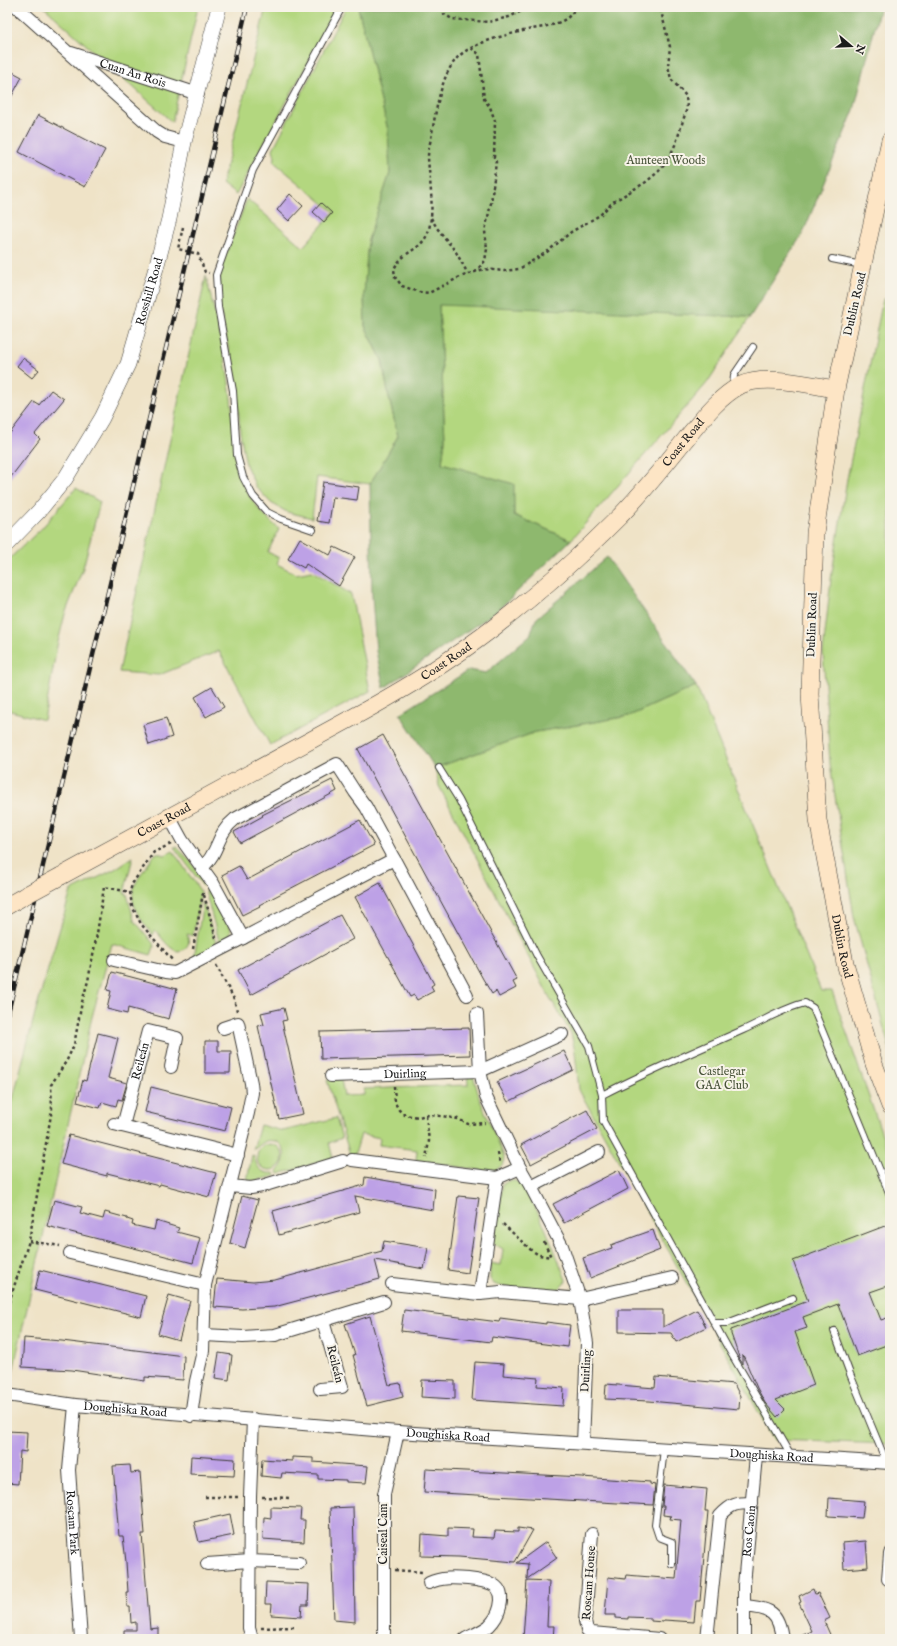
<svg xmlns="http://www.w3.org/2000/svg" width="897" height="1646" viewBox="0 0 897 1646" font-family="'IM FELL English',serif">
<rect width="100%" height="100%" fill="#f7f3e8"/>
<filter id="ink" filterUnits="userSpaceOnUse"><feTurbulence type="fractalNoise" baseFrequency=".025" numOctaves="2"/><feDisplacementMap in="SourceGraphic" scale="8" xChannelSelector="R" yChannelSelector="G"/><feConvolveMatrix kernelMatrix="1 2 1 2 8 2 1 2 1" color-interpolation-filters="sRGB"/></filter>
<filter id="wash" filterUnits="userSpaceOnUse"><feTurbulence type="fractalNoise" baseFrequency=".012" numOctaves="4" result="noise"/><feDisplacementMap in="SourceGraphic" scale="16" xChannelSelector="R" yChannelSelector="G"/><feGaussianBlur stdDeviation="0.9" result="paint"/><feColorMatrix in="noise" values="0 0 0 0 0 0 0 0 0 0 0 0 0 0 0 0 0 1.4 0 .05"/><feComposite in="paint" operator="in"/></filter>
<g filter="url(#wash)">
<rect width="100%" height="100%" fill="#efe3c7"/>
<path fill="#b3d77f" stroke="#687a4e" d="M44,7H198L172,122Z
M266,7H338L236,195L222,184Z
M346,7H358L388,130L390,173L368,240L364,295L365,326L382,360L389,398L398,436L370,484L317,477L312,518L287,512L271,503L256,487L246,465L240,432L237,387L220,310L218,287L221,267L247,199L303,247L334,212L274,162L275,157L273,149Z
M206,276C214,311 224,347 229,383C239,446 224,482 279,529L268,552L279,558L277,564L296,574L312,571L351,594L370,691L270,745L219,651L159,675L119,672Z
M890,298V1051L854,917L830,764L823,652L831,579L847,479L883,299Z
M439,304L750,317L707,383L571,540L514,515L513,484L442,463L445,440Z
M76,488L100,502L83,568L65,614L57,646L44,720L7,710V561L42,528Z
M696,686L821,991H832L890,1157V1444L774,1440L579,1090L575,1052L571,1033L550,998L439,786L435,768L536,732L629,716Z
M174,847H177L192,863L206,884L203,886Z
M173,851L201,892L193,936L187,934C189,940 190,945 184,949C173,957 162,937 155,930L153,935C122,897 129,890 156,853L165,855Z
M133,857L124,893L127,894L134,920L153,943L154,947L151,955L112,944L92,1017L11,1380L7,1379V1122L35,1013L71,891L115,869Z
M208,888L230,926L231,931L229,939L220,944L205,891Z
M203,902L217,946L194,958Z
M467,1074L473,1075L480,1100L504,1156C504,1166 500,1168 491,1172L416,1160L417,1150L379,1145L380,1138L361,1134L355,1154L350,1155L327,1080L341,1079L344,1096L364,1095V1089L468,1085Z
M336,1118L342,1138L329,1143L333,1158L279,1174L277,1171C290,1160 286,1137 266,1141C261,1143 257,1148 253,1150L260,1125L283,1131Z
M257 1157a13 13 0 1 1 26 0a13 13 0 1 1-26 0Z
M252,1155L254,1156C256,1166 261,1175 274,1173L275,1176L255,1181H247Z
M510,1180C513,1180 516,1181 519,1183C534,1195 558,1259 566,1280C564,1284 561,1288 556,1291C548,1295 502,1288 494,1284C493,1282 491,1281 490,1279V1263L501,1265L503,1249L493,1243L503,1184Z"/>
<path fill="#8eb86e" stroke="#556a45" d="M358,7H880L854,110L803,233L750,317L439,305L445,440L442,463L514,484V515L571,540L498,610L384,688L376,651L372,596L370,484L398,436L389,398L382,360L365,326L364,295L368,240L390,173L388,130Z
M607,557L696,686L629,716L536,732L435,768L400,714L469,670L486,673L530,635L536,619Z"/>
<g id="blocks">
<path fill="#bda1e6" d="M7,69L22,77L7,105Z
M38,115L105,150L85,187L19,152Z
M290,194L303,206L289,221L277,210Z
M321,203L332,213L324,222L313,212Z
M23,358L39,370L32,378L17,366Z
M51,390L64,399L35,434L40,439L7,482V437L34,402L39,405Z
M323,482L359,487L357,500L333,497L329,523L317,521Z
M300,538L330,555L334,547L355,557L339,586L306,564L304,568L288,559Z
M212,687L224,707L206,717L195,697Z
M166,718L172,737L149,745L143,725Z
M383,735L517,980L513,982L516,988L499,997L496,991L492,994L483,979L358,749Z
M332,780L337,791L240,843L234,832L263,816L262,815Z
M360,820L374,845L259,905L260,906L242,915L222,875L239,866L247,880Z
M380,883L434,984L431,986L434,991L417,1000L414,995L410,997L355,897Z
M340,915L353,939L251,995L238,970Z
M112,972L177,989L169,1019L128,1008L127,1014L107,1009L111,991L107,990Z
M284,1008L287,1020L282,1021L303,1114L279,1119L258,1026L264,1025L261,1013Z
M469,1028L470,1055L321,1059L320,1032Z
M98,1033L118,1038L108,1078L127,1083L122,1100L118,1099L116,1106L102,1102L100,1108L77,1102L83,1080L86,1081Z
M205,1041H218V1051H231L230,1073H205Z
M564,1051L573,1070L508,1102L497,1082Z
M151,1087L231,1107L225,1131L145,1112Z
M587,1110L597,1129L531,1164L521,1145Z
M69,1135L216,1173L209,1197L160,1184L159,1186L107,1173V1176L61,1164Z
M619,1170L628,1189L564,1223L553,1204Z
M365,1177L435,1189L433,1210L355,1196L359,1212L279,1235L273,1211L364,1185Z
M242,1196L258,1200L245,1248L230,1243Z
M458,1196L479,1198L468,1273L448,1270Z
M54,1200L82,1207L80,1213L103,1219L105,1212L127,1218V1219L133,1221L132,1225L154,1230L156,1221L179,1228L177,1232L200,1238L193,1263L47,1226Z
M890,1224V1285L870,1292L881,1320L887,1318L890,1326V1334L886,1335L889,1344L857,1356L838,1304L803,1317L807,1328L795,1332L814,1385L776,1400L785,1409L777,1417L765,1403L757,1388L743,1355V1364L740,1360L731,1334V1330L808,1301L793,1261Z
M653,1230L660,1250L590,1278L583,1258L612,1248L611,1245Z
M384,1241L428,1248L424,1269L375,1260L380,1279L274,1307L242,1309L214,1307L217,1279L253,1282L275,1280L382,1251Z
M40,1270L146,1296L141,1317L35,1290Z
M169,1295L190,1301L179,1340L158,1334Z
M404,1310L499,1322L500,1318L546,1324V1322L570,1325L567,1347L492,1337L491,1342L401,1331Z
M619,1310H663V1327L697,1310L706,1327L676,1342L671,1333L619,1332Z
M370,1316L389,1385L400,1383L403,1397L367,1406L353,1355H355L345,1324Z
M24,1338L62,1341L184,1356L183,1380L145,1377V1381L72,1370L22,1367Z
M219,1353L232,1355L229,1380L215,1378Z
M475,1362L504,1364L503,1375L538,1378L537,1386L564,1388L563,1406L472,1400Z
M656,1377L734,1384L740,1396L739,1409L649,1401L605,1399L606,1384L655,1388Z
M422,1380L455,1381V1399L421,1397Z
M7,1431L27,1432L26,1452L20,1451L18,1484L7,1483Z
M191,1456L235,1459L234,1476L190,1474Z
M292,1457L313,1458V1462L368,1466L366,1483L346,1482V1480L318,1479V1475L282,1473L281,1478L261,1476L262,1459L292,1461Z
M130,1465L131,1473L140,1472L145,1534H142L150,1629L158,1628V1639H124V1630H136V1622L131,1623L130,1607H127L126,1592H128L126,1562L123,1536H119L113,1466Z
M426,1469L582,1477L650,1482V1484L655,1485L653,1505L424,1492Z
M664,1485L707,1489L705,1511H708L700,1601H696L694,1622L664,1620L663,1622L651,1621V1618L628,1617V1619L616,1618V1615H605L608,1577L625,1579L626,1575L676,1579L681,1520L670,1519L671,1516L663,1515L664,1506H662Z
M829,1498L864,1501L862,1518L828,1516Z
M271,1507L301,1508L300,1520H305L304,1542L263,1539L264,1517L271,1518Z
M353,1507L354,1549L355,1622L334,1620L330,1508Z
M230,1514L234,1535L199,1542L194,1522Z
M448,1528L473,1529L472,1537L494,1538L495,1531L518,1532V1528L533,1530L515,1562L459,1557L421,1556L422,1534L448,1536Z
M866,1541L868,1567L844,1569L842,1543Z
M546,1542L557,1558L527,1579L528,1564L517,1563Z
M527,1580L549,1581L547,1626H554L553,1639H523Z
M266,1582L309,1584L308,1605H302L301,1617L271,1615L272,1604H265Z
M813,1589L815,1594L818,1593L830,1618L824,1621L832,1639H794L812,1631L799,1603L801,1602L799,1596Z"/>
</g>
</g>
<g filter="url(#ink)">
<use href="#blocks" fill-opacity="0" stroke="#3c3a36" stroke-width="1"/>
<g fill="none" stroke-linecap="round" stroke-linejoin="round">
<g stroke="#3c3a36" stroke-width="8">
<path id="service" d="M832,259L862,265
M733,387L734,375L753,347
M313,530L281,519L267,512L253,496L243,477L237,455L233,391L218,307L216,275L253,170L342,7
M439,768L459,800L537,956L589,1046L602,1095
M714,1323H727L793,1298
M834,1331L850,1374L883,1454L884,1463
M664,1449L655,1525L659,1537L672,1542V1564
M791,1456L728,1348L603,1121L602,1095C648,1071 696,1051 743,1030C764,1021 783,1008 805,1003L813,1008L890,1195"/>
</g>
<g stroke="#3c3a36" stroke-width="14">
<g id="minor">
<path d="M17,7L157,132L165,137L184,142"/>
<path id="s1" d="M71,53L198,94"/>
<path d="M394,859L467,995"/>
<path d="M203,867C220,851 216,834 235,819L337,764L355,792L366,807L394,859L243,938"/>
<path d="M114,960L166,972L175,973L243,938L213,883L182,840L170,818"/>
<path d="M477,1014L480,1071L486,1097L520,1168L531,1187L562,1246L580,1299L587,1343L583,1443"/>
<path id="s2" d="M331,1076L480,1071L562,1034"/>
<path d="M114,1124L238,1155"/>
<path id="s3" d="M123,1126L148,1031L177,1038L171,1067"/>
<path d="M352,1160L497,1178L520,1168"/>
<path d="M230,1186L251,1188L262,1186L343,1161"/>
<path d="M531,1187L599,1152"/>
<path d="M70,1253L205,1285"/>
<path d="M392,1284L480,1294L501,1292L580,1299L672,1278"/>
<path d="M480,1294L497,1178"/>
<path d="M204,1335L243,1337L275,1335L384,1302"/>
<path d="M320,1389L342,1387L323,1321"/>
<path id="s4" d="M7,1395L75,1405L398,1432L890,1463"/>
<path id="s5" d="M75,1405L69,1470L81,1639"/>
<path d="M191,1416L196,1381L203,1351L205,1285L248,1113L252,1093L251,1083L238,1023L223,1028"/>
<path d="M592,1534L585,1621L587,1630L592,1633L659,1639"/>
<path d="M207,1564L250,1561L299,1563"/>
<path d="M888,1579L890,1554"/>
<path d="M429,1583C441,1577 455,1578 468,1579C487,1581 506,1583 500,1607C498,1615 495,1620 489,1626C483,1631 473,1635 465,1639"/>
<path d="M744,1606C770,1608 779,1612 782,1639"/>
<path d="M252,1639L249,1628L250,1497L253,1419"/>
<path d="M384,1639V1494L398,1432"/>
<path d="M707,1639L720,1516C731,1504 736,1503 752,1503"/>
<path id="s6" d="M744,1639V1585L756,1456"/>
</g>
</g>
<g stroke="#3c3a36" stroke-width="16">
<g id="tertiary">
<path id="s7" d="M7,544L39,511L65,479L102,418L128,364L156,268L169,219L184,142L219,7"/>
</g>
</g>
<g stroke="#3c3a36" stroke-width="18">
<g id="secondary">
<path id="s8" d="M890,140L836,389L815,533L810,694L818,820L845,963L874,1064L890,1106"/>
<path id="s9" d="M61,876L348,720C381,702 413,684 444,663C506,622 567,569 620,516C641,494 661,470 680,446C698,425 716,398 741,385C765,374 809,385 836,389"/>
<path d="M7,906L26,895"/>
</g>
</g>
<path stroke="#3c3a36" stroke-width="2.5" stroke-dasharray="3 3" stroke-linecap="butt" d="M444,7V14L452,19L488,22L509,17L530,7
M578,7C574,10 571,15 567,18C557,25 544,27 532,29C510,34 472,42 457,58C441,76 436,110 432,133C431,140 428,149 428,157C429,178 434,202 430,224C426,252 405,247 394,269L395,277L402,286L419,292L429,293L460,277L484,269L504,271L519,269L547,252L571,232L600,215L613,202L646,182L658,172L667,162L676,143L687,108L686,96L671,79L668,66L670,47L660,7
M471,48L479,54L484,99L490,107L495,121L494,157L496,162L491,203L485,231L487,249L485,261L476,271
M431,218L437,228L456,252L468,274
M183,227L178,249L198,254L205,272L209,273
M171,844L154,852L132,884L130,892L132,906L141,924L173,961
M204,895L216,938
M193,949L203,893
M216,965L234,999L237,1011
M394,1086L395,1103L399,1110L405,1115L419,1117L426,1115L442,1116L458,1119L468,1124L485,1123
M426,1116L429,1141L426,1158
M498,1153L500,1164
M503,1224L531,1250L539,1255L551,1257
M29,1241L60,1246
M544,1242L551,1257
M7,1308L29,1241L52,1109L51,1085L67,1060L74,1045L82,1002L88,981L97,934L104,887L130,892
M205,1497H239
M262,1497L291,1498
M395,1570L422,1572L423,1574
M261,1628L294,1627"/>
<use href="#service" stroke="#fff" stroke-width="6"/>
<use href="#minor" stroke="#fff" stroke-width="12"/>
<use href="#tertiary" stroke="#fff" stroke-width="15"/>
<use href="#secondary" stroke="#fde5c5" stroke-width="17"/>
<g stroke="#1c1c1c" stroke-width="4.5">
<path id="rail" d="M7,1017L247,7"/>
</g>
<use href="#rail" stroke="#f7f3e8" stroke-width="3" stroke-dasharray="9" stroke-linecap="butt"/>
<g stroke="#3c3a36" stroke-width="18" stroke-linecap="butt">
<path id="secondary-bridge" d="M26,895L61,876"/>
</g>
<use href="#secondary-bridge" stroke="#fde5c5" stroke-width="17"/>
</g>
</g>
<g text-anchor="middle" dominant-baseline="central" stroke-width="4" stroke-linejoin="round" paint-order="stroke">
<g font-size="12" fill="#1c1c1c" stroke="#f7f3e8">
<text stroke="none"><textPath href="#s1" startOffset="65">Cuan An Rois</textPath></text>
<text stroke="none"><textPath href="#s7" startOffset="294">Rosshill Road</textPath></text>
<text transform="translate(855 304) rotate(-77)">Dublin Road</text>
<text stroke="none"><textPath href="#s9" startOffset="765">Coast Road</textPath></text>
<text transform="translate(812 625) rotate(-88)">Dublin Road</text>
<text stroke="none"><textPath href="#s9" startOffset="441">Coast Road</textPath></text>
<text stroke="none"><textPath href="#s9" startOffset="117">Coast Road</textPath></text>
<text stroke="none"><textPath href="#s8" startOffset="816">Dublin Road</textPath></text>
<text stroke="none"><textPath href="#s3" startOffset="67">Reileán</textPath></text>
<text stroke="none"><textPath href="#s2" startOffset="74">Duirling</textPath></text>
<text transform="translate(335 1364) rotate(76)">Reileán</text>
<text transform="translate(586 1371) rotate(-87)">Duirling</text>
<text stroke="none"><textPath href="#s4" startOffset="119">Doughiska Road</textPath></text>
<text stroke="none"><textPath href="#s4" startOffset="443">Doughiska Road</textPath></text>
<text stroke="none"><textPath href="#s4" startOffset="767">Doughiska Road</textPath></text>
<text stroke="none"><textPath href="#s5" startOffset="118">Roscam Park</textPath></text>
<text stroke="none"><textPath href="#s6" startOffset="108">Ros Caoin</textPath></text>
<text transform="translate(383 1534) rotate(-90)">Caiseal Cam</text>
<text transform="translate(589 1583) rotate(-86)">Roscam House</text>
</g>
<g font-size="12" fill="#49543a" stroke="#f7f3e8">
<text x="666" y="160">Aunteen Woods</text>
<text x="722" y="1071">Castlegar<tspan x="722" dy="14">GAA Club</tspan></text>
</g>
</g>
<rect width="897" height="1646" fill="none" stroke="#f7f3e8" stroke-width="24"/>
<g transform="translate(851 46) rotate(109)" stroke="#f7f3e8" stroke-width="3" paint-order="stroke">
<path d="M0-3L7 15L0 10L-7 15Z" fill="#1c1c1c"/>
<text y="-6" font-size="11" font-weight="bold" text-anchor="middle" fill="#1c1c1c">N</text>
</g>
</svg>
